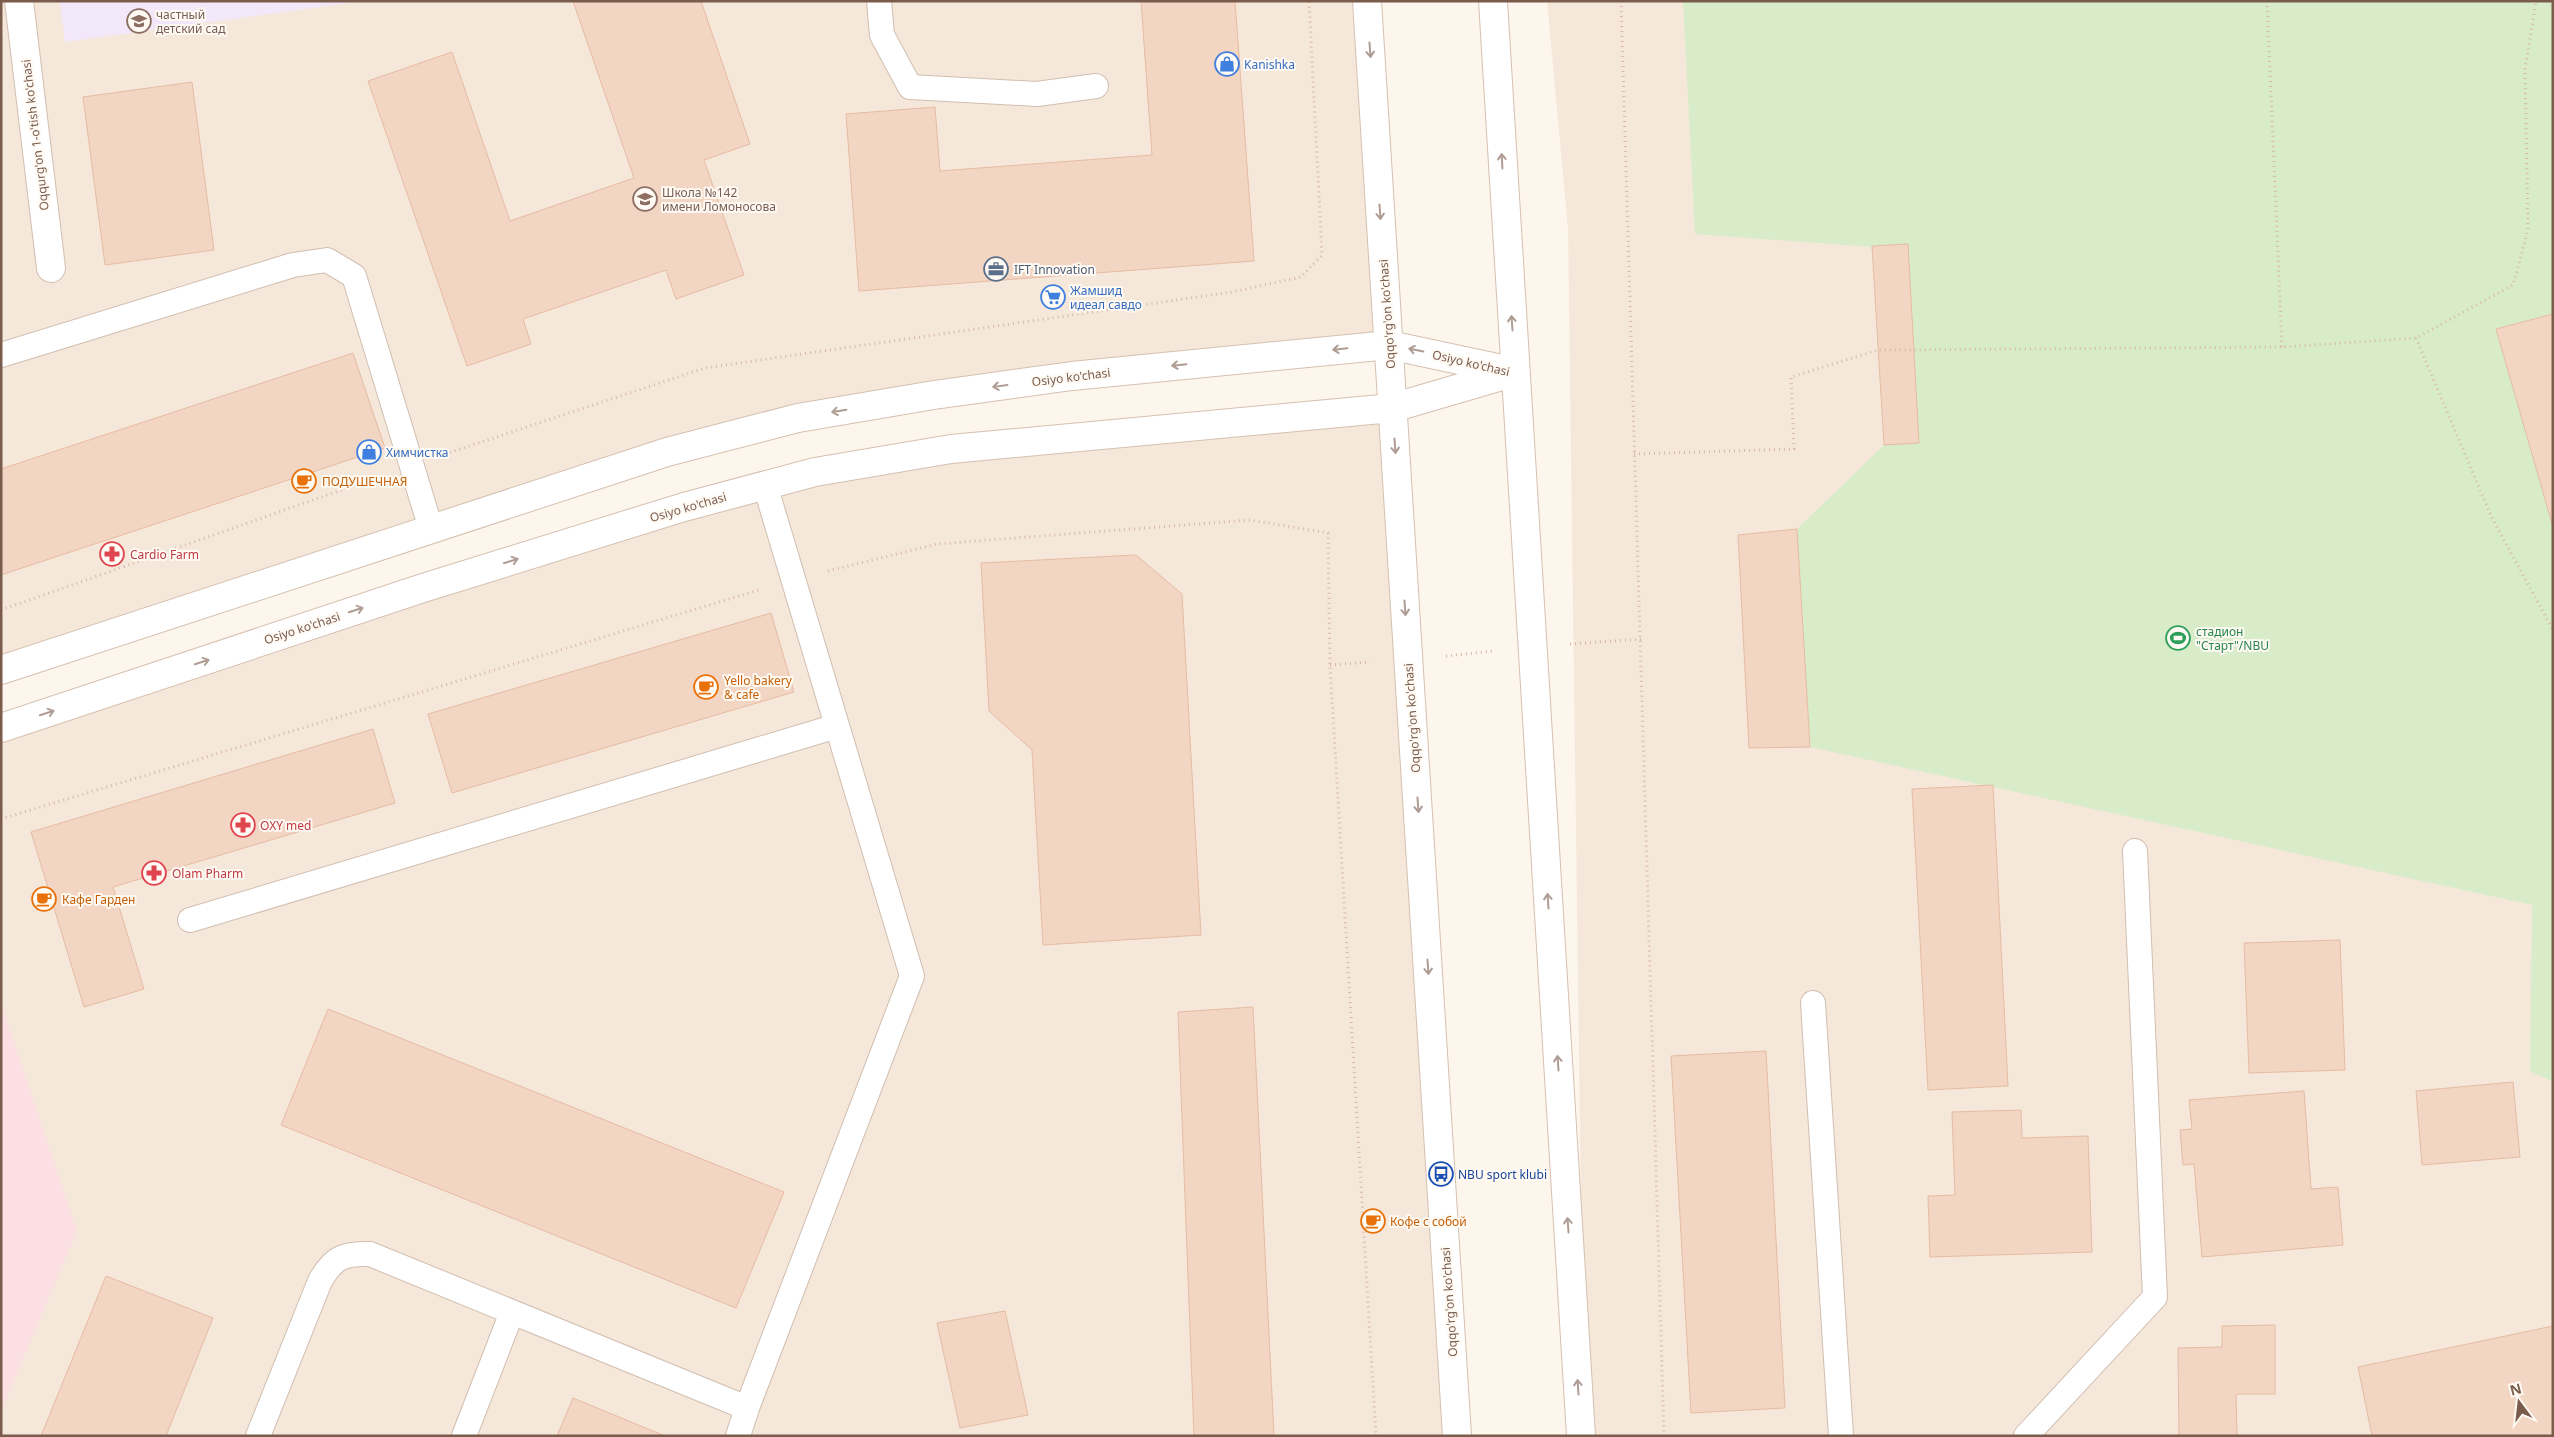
<svg xmlns="http://www.w3.org/2000/svg" width="2554" height="1437" viewBox="0 0 2554 1437" font-family="'Noto Sans',sans-serif">
<rect width="100%" height="100%" fill="#fdf6ec"/>
<path fill="#f5e8da" d="M1,1H1367L1389,345L798,418L1,670Z
M1547,1H2553V1436H1584L1568,229Z
M1392,408L1457,1436H1V728L815,472Z"/>
<path fill="#f3e8fa" d="M60,1H363L65,42Z"/>
<path fill="#fbdfe3" d="M1,1003L77,1231L1,1411Z"/>
<path fill="#d8ecc9" d="M1683,1H2553V1082L2530,1071L2532,905L1810,747L1797,529L1884,445L1872,247L1695,234Z"/>
<path fill="#f3d5c3" stroke="#e6bba3" d="M573,1H701L750,144L704,160L744,275L676,299L666,270L523,319L531,344L467,366L368,81L452,52L510,221L634,178Z
M1141,1H1235L1254,261L859,291L846,114L935,107L940,171L1152,155Z
M192,82L214,250L105,265L83,97Z
M1908,244L1919,443L1884,445L1872,246Z
M2553,314V527L2496,329Z
M353,353L385,448L1,575V469Z
M1797,529L1810,747L1749,748L1738,535Z
M1136,555L1182,594L1201,935L1043,945L1032,750L989,711L981,563Z
M771,613L794,692L452,793L428,714Z
M373,729L395,803L113,887L144,989L84,1007L31,832Z
M1993,785L2008,1086L1928,1090L1912,789Z
M2340,940L2345,1070L2249,1073L2244,943Z
M1253,1007L1274,1436H1194L1178,1012Z
M328,1009L784,1192L736,1308L281,1125Z
M1766,1051L1785,1408L1691,1413L1671,1056Z
M2513,1082L2520,1157L2422,1165L2416,1091Z
M2304,1091L2311,1189L2338,1187L2343,1245L2202,1257L2194,1164L2183,1165L2180,1130L2192,1129L2189,1100Z
M2021,1110L2022,1138L2088,1136L2092,1252L1930,1257L1928,1196L1955,1195L1952,1112Z
M106,1276L213,1318L166,1436H41Z
M1005,1311L1028,1415L960,1428L937,1323Z
M2275,1325V1394H2236L2237,1436H2179L2178,1348L2222,1347V1326Z
M2553,1326V1436H2372L2358,1367Z
M573,1398L665,1436H557Z"/>
<g fill="none" stroke-linecap="round" stroke-linejoin="round">
<g stroke="#d1beb0" stroke-width="26">
<path id="lane" d="M879,1L882,35L910,87L1037,94L1096,86
M1,355L293,265L327,260L354,276L431,529
M190,920L837,726
M1813,1003L1841,1436
M747,1408L912,976L765,485
M258,1436L320,1281C333,1258 343,1253 370,1254L747,1408L738,1436
M464,1436L512,1312
M2026,1436L2155,1297L2135,851"/>
</g>
<g stroke="#d1beb0" stroke-width="30">
<path id="street" d="M19,1L51,268"/>
</g>
<g stroke="#d6c0b0" stroke-width="30">
<path id="secondary" d="M1367,1L1457,1436
M1493,1L1581,1436
M1,670L667,452L798,418L934,395L1072,376L1389,345L1511,371
M1,728L423,588L684,507L815,472L951,449L1392,408L1515,372"/>
</g>
<path stroke="#d9b8a5" stroke-width="3" stroke-dasharray="1 4" stroke-linecap="butt" d="M1621,1L1664,1436
M2267,1L2282,347
M2416,338L2492,518L2553,630
M445,454L705,368L1232,292L1301,277L1322,255L1309,1
M1634,454L1794,449L1791,377L1878,350L2282,347L2416,338L2513,285L2528,230L2525,69L2536,1
M828,571L937,544L1250,520L1328,533L1330,665L1376,1436
M1,610L378,477
M1570,644L1642,639
M1446,656L1494,651
M1330,665L1370,662
M1,819L759,590"/>
<use href="#lane" stroke="#fff" stroke-width="24"/>
<use href="#street" stroke="#fff" stroke-width="28"/>
<use href="#secondary" stroke="#fff" stroke-width="28"/>
</g>
<defs><path id="oneway-shaft" d="M-6 0H5M1.5-3L5.5 0L1.5 3" fill="none" stroke-width="1.6" stroke-linecap="round" stroke-linejoin="round" transform="scale(1.25)"/></defs>
<g stroke="#af9d94">
<use href="#oneway-shaft" transform="translate(1370 50) rotate(86)"/>
<use href="#oneway-shaft" transform="translate(1502 161) rotate(-93)"/>
<use href="#oneway-shaft" transform="translate(1380 212) rotate(86)"/>
<use href="#oneway-shaft" transform="translate(1512 323) rotate(-94)"/>
<use href="#oneway-shaft" transform="translate(1340 349) rotate(174)"/>
<use href="#oneway-shaft" transform="translate(1416 350) rotate(-168)"/>
<use href="#oneway-shaft" transform="translate(1179 365) rotate(174)"/>
<use href="#oneway-shaft" transform="translate(1000 386) rotate(172)"/>
<use href="#oneway-shaft" transform="translate(839 411) rotate(170)"/>
<use href="#oneway-shaft" transform="translate(1395 446) rotate(86)"/>
<use href="#oneway-shaft" transform="translate(511 561) rotate(-17)"/>
<use href="#oneway-shaft" transform="translate(1405 608) rotate(86)"/>
<use href="#oneway-shaft" transform="translate(356 610) rotate(-18)"/>
<use href="#oneway-shaft" transform="translate(202 662) rotate(-18)"/>
<use href="#oneway-shaft" transform="translate(47 713) rotate(-18)"/>
<use href="#oneway-shaft" transform="translate(1418 805) rotate(86)"/>
<use href="#oneway-shaft" transform="translate(1548 901) rotate(-94)"/>
<use href="#oneway-shaft" transform="translate(1428 967) rotate(86)"/>
<use href="#oneway-shaft" transform="translate(1558 1063) rotate(-94)"/>
<use href="#oneway-shaft" transform="translate(1568 1225) rotate(-94)"/>
<use href="#oneway-shaft" transform="translate(1578 1387) rotate(-94)"/>
</g>
<defs>
<g id="school-ring" transform="scale(1.25)"><circle r="9.5" fill="#fffaf3" stroke="#8d6e63" stroke-width="1.5"/><path d="M0-5L7-2L0 1L-7-2ZM-4 1L0 2.5L4 1V4Q0 6-4 4Z" fill="#8d6e63"/></g>
<g id="shop-ring" transform="scale(1.25)"><circle r="9.5" fill="#fffaf3" stroke="#3f7fe0" stroke-width="1.5"/><path d="M-5-2.5h2.3a2.7 3.5 0 0 1 5.4 0H5L5.5 6h-11ZM-1.5-2.5h3a1.5 2.3 0 0 0-3 0Z" fill="#3f7fe0"/></g>
<g id="office-ring" transform="scale(1.25)"><circle r="9.5" fill="#fffaf3" stroke="#5c6f8a" stroke-width="1.5"/><path d="M-6-3h4V-5.5h4V-3h4V5H-6ZM-1-4.5V-3h2v-1.5ZM-6 0V1H6V0Z" fill="#5c6f8a"/></g>
<g id="supermarket-ring" transform="scale(1.25)"><circle r="9.5" fill="#fffaf3" stroke="#3f7fe0" stroke-width="1.5"/><path d="M-6-5.5h2.5l.6 2H6L4.5 2H-2.5L-4.4-4H-6ZM-1.5 3.2a1.3 1.3 0 1 0 .1 0ZM3 3.2a1.3 1.3 0 1 0 .1 0Z" fill="#3f7fe0"/></g>
<g id="cafe-ring" transform="scale(1.25)"><circle r="9.5" fill="#fffaf3" stroke="#e8710a" stroke-width="1.5"/><path d="M-5.5-4.5H6V0H3Q3 3.5 0 3.5H-2.5Q-5.5 3.5-5.5 0ZM3-3.2v2h1.7v-2ZM-6 4.5H4V6H-6Z" fill="#e8710a"/></g>
<g id="pharmacy-ring" transform="scale(1.25)"><circle r="9.5" fill="#fffaf3" stroke="#e0444e" stroke-width="1.5"/><path d="M-2-6h4v4h4v4h-4v4h-4v-4h-4v-4h4Z" fill="#e0444e"/></g>
<g id="stadium-ring" transform="scale(1.25)"><circle r="9.5" fill="#fffaf3" stroke="#2e9e5b" stroke-width="1.5"/><path d="M0-5a6.5 5 0 1 0 0 10a6.5 5 0 1 0 0-10ZM-3.5-1.8h7v3.6h-7Z" fill="#2e9e5b"/></g>
<g id="bus-ring" transform="scale(1.25)"><circle r="9.5" fill="#fffaf3" stroke="#1a4fb4" stroke-width="1.5"/><path d="M-5-6H5V4H4V6H2V4H-2V6H-4V4H-5ZM-3.5-4V0h7V-4ZM-3.5 1.2v1.5H-2V1.2ZM2 1.2v1.5H3.5V1.2Z" fill="#1a4fb4"/></g>
</defs>
<g fill-rule="evenodd">
<use href="#school-ring" x="139" y="21"/>
<use href="#shop-ring" x="1227" y="64"/>
<use href="#school-ring" x="645" y="199"/>
<use href="#office-ring" x="996" y="269"/>
<use href="#supermarket-ring" x="1053" y="297"/>
<use href="#shop-ring" x="369" y="452"/>
<use href="#cafe-ring" x="304" y="481"/>
<use href="#pharmacy-ring" x="112" y="554"/>
<use href="#stadium-ring" x="2178" y="638"/>
<use href="#cafe-ring" x="706" y="687"/>
<use href="#pharmacy-ring" x="243" y="825"/>
<use href="#pharmacy-ring" x="154" y="873"/>
<use href="#cafe-ring" x="44" y="899"/>
<use href="#bus-ring" x="1441" y="1174"/>
<use href="#cafe-ring" x="1373" y="1221"/>
</g>
<g text-anchor="middle" dominant-baseline="central" stroke-width="4" stroke-linejoin="round" paint-order="stroke">
<g font-size="12" fill="#785e54" stroke="#fffaf3" text-anchor="start">
<text x="156" y="14">частный<tspan x="156" dy="14">детский сад</tspan></text>
<text x="662" y="192">Школа №142<tspan x="662" dy="14">имени Ломоносова</tspan></text>
</g>
<g font-size="12" fill="#366cbe" stroke="#fffaf3" text-anchor="start">
<text x="1244" y="64">Kanishka</text>
<text x="1070" y="290">Жамшид<tspan x="1070" dy="14">идеал савдо</tspan></text>
<text x="386" y="452">Химчистка</text>
</g>
<g font-size="12" fill="#7a5c4d" stroke="#fffaf3">
<text transform="translate(35 135) rotate(-97)">Oqqurg'on 1-o'tish ko'chasi</text>
<text transform="translate(1387 314) rotate(-94)">Oqqo'rg'on ko'chasi</text>
<text transform="translate(1471 363) rotate(13)">Osiyo ko'chasi</text>
<text transform="translate(1071 377) rotate(-7)">Osiyo ko'chasi</text>
<text transform="translate(688 507) rotate(-16)">Osiyo ko'chasi</text>
<text transform="translate(302 628) rotate(-18)">Osiyo ko'chasi</text>
<text transform="translate(1412 718) rotate(-94)">Oqqo'rg'on ko'chasi</text>
<text transform="translate(1449 1302) rotate(-94)">Oqqo'rg'on ko'chasi</text>
</g>
<g font-size="12" fill="#4e5e75" stroke="#fffaf3" text-anchor="start">
<text x="1014" y="269">IFT Innovation</text>
</g>
<g font-size="12" fill="#c56008" stroke="#fffaf3" text-anchor="start">
<text x="322" y="481">ПОДУШЕЧНАЯ</text>
<text x="724" y="680">Yello bakery<tspan x="724" dy="14">&amp; cafe</tspan></text>
<text x="62" y="899">Кафе Гарден</text>
<text x="1390" y="1221">Кофе с собой</text>
</g>
<g font-size="12" fill="#be3a42" stroke="#fffaf3" text-anchor="start">
<text x="130" y="554">Cardio Farm</text>
<text x="260" y="825">OXY med</text>
<text x="172" y="873">Olam Pharm</text>
</g>
<g font-size="12" fill="#27864d" stroke="#fffaf3" text-anchor="start">
<text x="2196" y="631">стадион<tspan x="2196" dy="14">"Старт"/NBU</tspan></text>
</g>
<g font-size="12" fill="#164399" stroke="#fffaf3" text-anchor="start">
<text x="1458" y="1174">NBU sport klubi</text>
</g>
</g>
<rect width="2554" height="1437" fill="none" stroke="#7a5c4d" stroke-width="5"/>
<g transform="translate(2519 1402) rotate(345)" stroke="#fffaf3" stroke-width="4" paint-order="stroke">
<path d="M0-4L9 19L0 12L-9 19Z" fill="#7a5c4d"/>
<text y="-8" font-size="14" font-weight="bold" text-anchor="middle" fill="#7a5c4d">N</text>
</g>
</svg>
